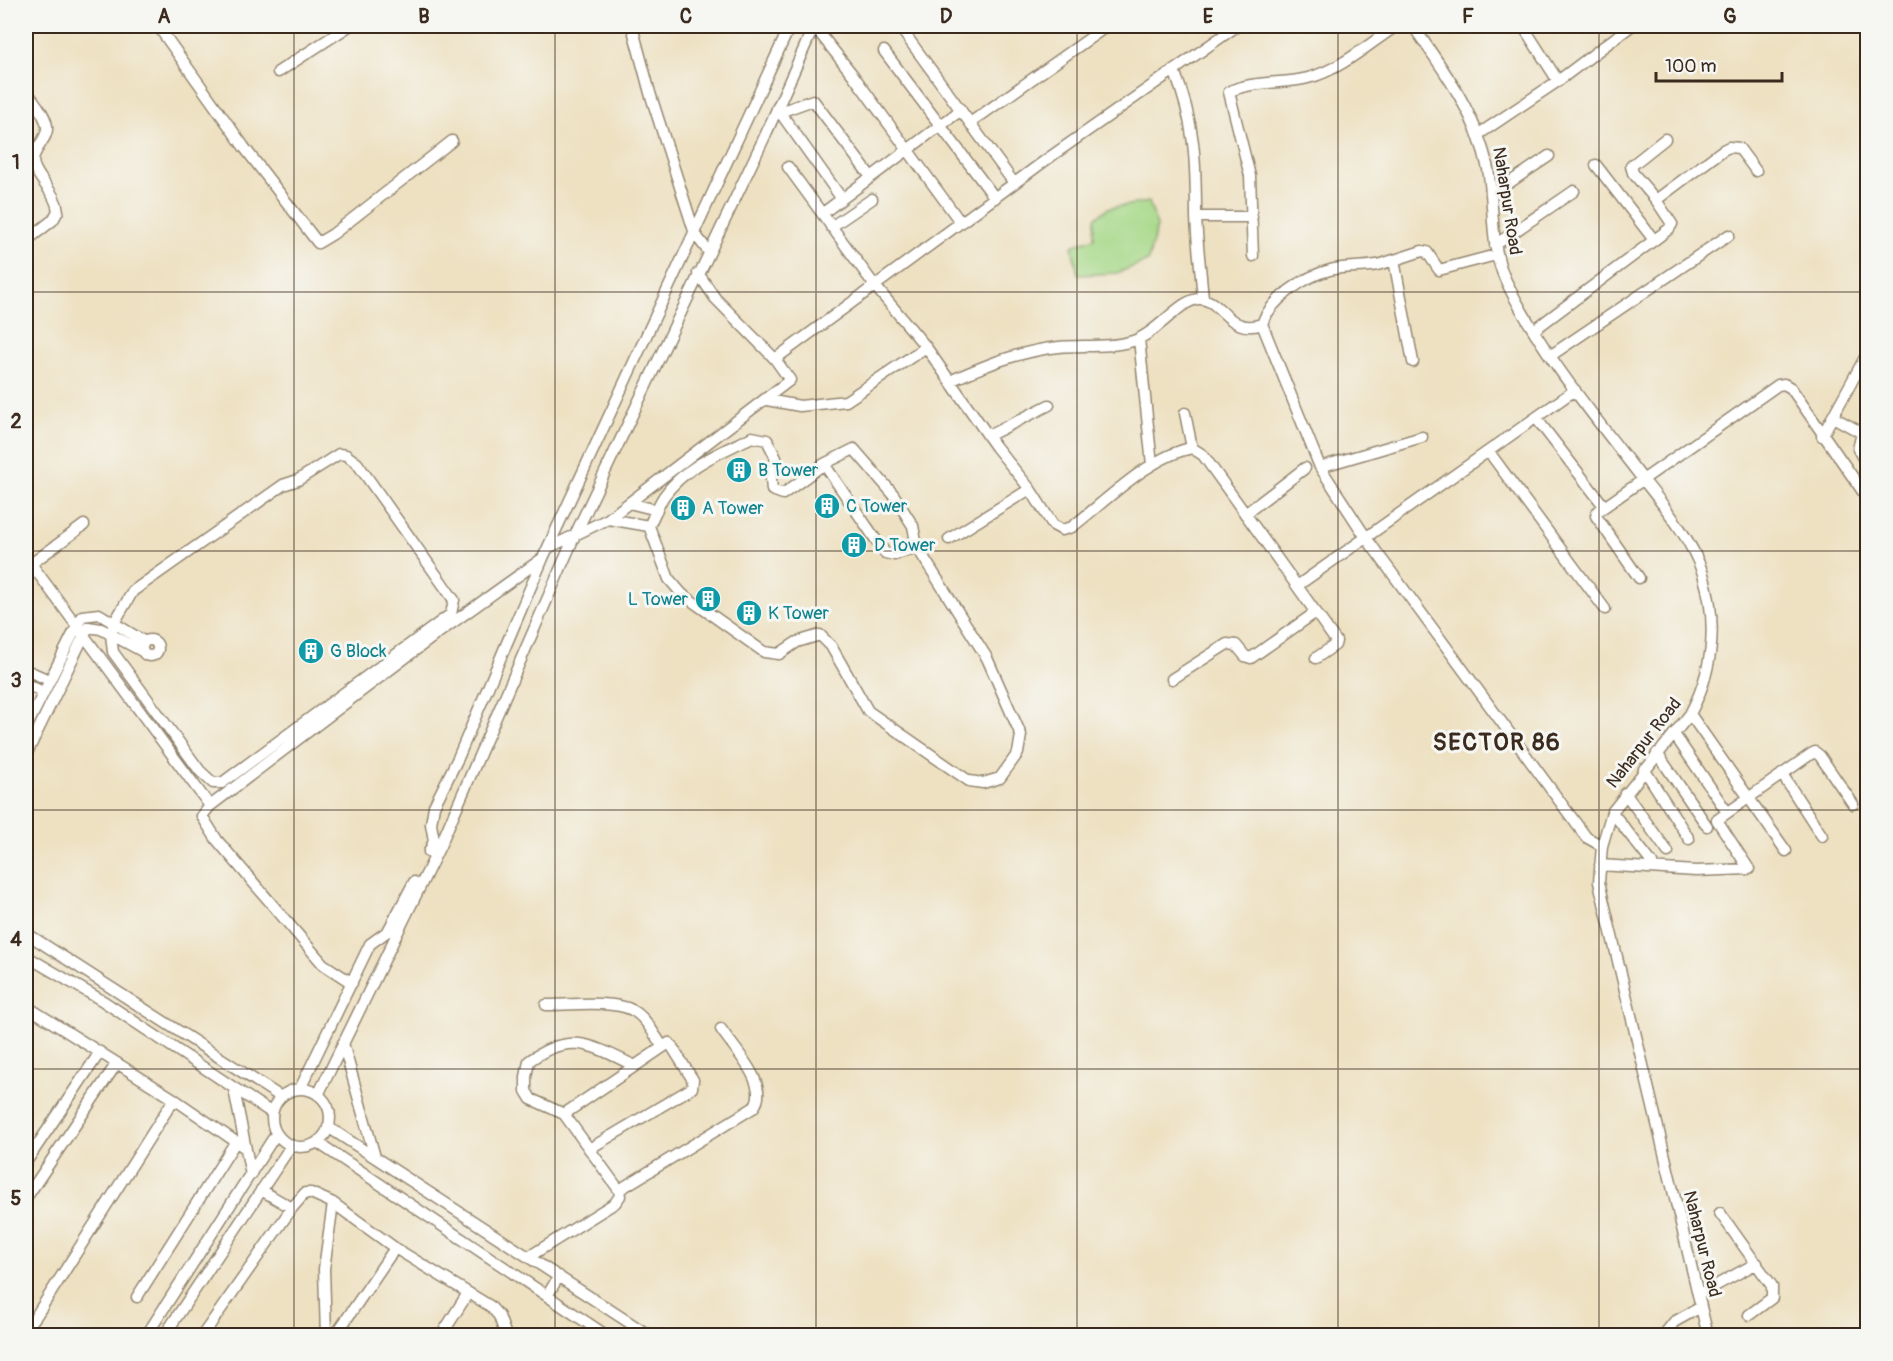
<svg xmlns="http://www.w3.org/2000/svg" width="1893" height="1361" viewBox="0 0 1893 1361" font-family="Pangolin,sans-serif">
<rect width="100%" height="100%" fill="#f6f6f2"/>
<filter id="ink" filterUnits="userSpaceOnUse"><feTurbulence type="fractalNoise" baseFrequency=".0167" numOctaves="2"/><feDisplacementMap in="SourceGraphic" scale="12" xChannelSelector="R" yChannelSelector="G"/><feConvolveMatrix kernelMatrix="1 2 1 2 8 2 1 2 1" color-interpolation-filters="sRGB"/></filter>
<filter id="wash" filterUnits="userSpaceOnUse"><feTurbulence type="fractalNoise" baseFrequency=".008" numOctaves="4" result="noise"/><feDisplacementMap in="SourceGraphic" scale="24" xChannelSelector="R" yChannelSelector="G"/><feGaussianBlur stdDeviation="1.35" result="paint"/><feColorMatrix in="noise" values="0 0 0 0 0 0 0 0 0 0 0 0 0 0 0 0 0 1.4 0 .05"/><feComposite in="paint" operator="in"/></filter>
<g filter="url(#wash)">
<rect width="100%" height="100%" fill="#eee1c2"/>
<path fill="#a6d887" stroke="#708152" stroke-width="1.5" d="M1149,202L1157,226L1148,261L1117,273L1078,275L1072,246L1094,238L1095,218L1108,208Z"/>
</g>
<g filter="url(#ink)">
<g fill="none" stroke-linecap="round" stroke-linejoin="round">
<g stroke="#948670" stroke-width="13">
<path id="minor" d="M158,26L244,147L318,243L333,234L452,141
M632,26L650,93L695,234L708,251
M814,26L853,75L961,223
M899,26L1014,183
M1413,26C1444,70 1477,115 1488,169C1495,207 1489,245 1506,281C1538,347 1586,406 1631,464C1656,497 1690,534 1703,574C1718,623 1714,669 1690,714L1612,812L1602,846L1599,882L1708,1336
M1523,26L1558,81
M884,51L995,198
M1174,70C1195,124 1196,159 1196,216C1197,244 1201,272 1203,299
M278,72L349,26
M26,90C33,101 45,113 47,126C49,140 29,151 34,166C40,182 56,193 58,211L53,220L26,241
M777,108L842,199
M780,112L813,100L871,177
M970,123L1107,26
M1479,134L1558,81L1631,26
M1596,165L1654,240
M1491,195L1549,156
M1656,200L1633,173L1631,166L1665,139
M823,213L961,110
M1196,217H1252
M831,227L872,199
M1495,245L1574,191
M1496,255L1439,270L1427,252L1422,251C1407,256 1392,261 1377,265C1361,268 1345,266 1330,270C1305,276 1270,300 1262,324L1320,467L1367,539L1586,837L1602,846
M1253,256L1250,176L1229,92C1247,81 1286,84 1308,78C1340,70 1369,44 1396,26
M1394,260L1413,362
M1534,330L1669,229L1672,224L1656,200L1723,150L1729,147L1739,148L1756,171
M1139,339L1152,465
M926,347L996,447L1030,489L1053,525L1062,530L1072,527C1106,501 1150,456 1192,448L1203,455L1297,586L1575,390
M1550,356L1729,235
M775,359L1050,157L1237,26
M950,381C986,365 1020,351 1059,347C1084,345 1109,348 1133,341C1156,334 1179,301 1198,299C1222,297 1227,336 1262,324
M767,400L800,406L846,401L926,347L875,286L788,167
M1185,413L1192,448
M1833,417L1862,433L1858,449L1868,467
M1536,418L1604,506
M1862,433L1868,422
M988,436L1049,405
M1822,436L1868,352
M752,437L767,440L776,458L771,479L772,490L783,494L824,464L854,449L893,494L913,526L917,547L987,658L1021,735L1018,753L1000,778L983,783L969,781L868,711L831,646L820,635L797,642L779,654L764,652L682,594L669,579L649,526C654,516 658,505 664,496C684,467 721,452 752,437Z
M1489,452L1605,609
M339,454L346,455L357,463L454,600L451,614L222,783H213L200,771L113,652L111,635L114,623L133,591L283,485L298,480Z
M824,464L885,553L894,555L917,547
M1320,467L1422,437
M629,503L657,510
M1245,514L1305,468
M608,519L649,526
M949,539L1030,489
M548,548L608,519L790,380L775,359L715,298L698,273
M26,557L210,806L434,636L543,558
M31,564L84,525
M1639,578L1596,516L1597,512L1778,385L1784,384L1791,388L1868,499
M1297,586L1336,641L1335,645L1316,658
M142 648a8 8 0 1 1 16 0a8 8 0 1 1-16 0Z
M26,670L49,680
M1172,679L1227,644L1236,645L1245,656L1251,658L1316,612
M26,684L43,692
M1690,714L1786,851
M26,728L82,616L99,614L145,642
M1674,734L1727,812
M1657,753L1707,826
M26,755L88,627L101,629L142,651
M1644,769L1689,839
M1782,774L1822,836
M1625,793L1668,852
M210,806L202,816L217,840L323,964L352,983
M1612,812L1652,863
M429,852L434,841L431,824L434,806L458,758L543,558L790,26
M1600,865L1696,871L1749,869
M1749,869L1717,820L1811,754L1815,752L1820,756L1853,804
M26,933L281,1097
M26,956L103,1001L272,1113
M546,1005C568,1005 614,1000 632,1010C646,1017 654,1035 663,1047
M26,1006L174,1099L245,1148
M26,1024L34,1011
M343,1043L375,1157
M234,1089L251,1175
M300,1089L370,944L388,931L414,882
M272 1118a29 29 0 1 1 58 0a29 29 0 1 1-58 0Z
M318,1095L440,846L575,535L765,136L814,26
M564,1114L669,1043L671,1045L693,1080L692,1088L589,1149
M328,1127L650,1336
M317,1142L607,1336
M26,1162L100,1052
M261,1190L292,1208
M619,1190L753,1108C772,1087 734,1049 721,1029
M26,1198L117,1063
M1720,1213L1772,1286V1298L1749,1315
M530,1256L615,1203L620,1196L619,1190L564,1114L531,1099L526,1091V1077L529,1061C571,1030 593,1046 635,1066
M1698,1295L1757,1263
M547,1296L559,1276
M137,1297L236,1141
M26,1329L36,1316L174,1099
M146,1336L276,1134
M164,1336L291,1146
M202,1336L292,1208L305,1193H311L333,1203L395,1248L490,1306L499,1316L506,1336
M326,1336L324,1269L333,1203
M335,1336L395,1248
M441,1336L468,1293
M1663,1336L1674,1322L1701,1307"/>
</g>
<use href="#minor" stroke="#fff" stroke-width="10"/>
</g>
</g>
<path fill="none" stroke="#3b2a1e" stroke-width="1.5" stroke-opacity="0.55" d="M294,26V1336M555,26V1336M816,26V1336M1077,26V1336M1338,26V1336M1599,26V1336M26,292H1868M26,551H1868M26,810H1868M26,1069H1868"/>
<defs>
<g id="building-disc" transform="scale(1.35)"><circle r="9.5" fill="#0f9aa8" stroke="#f6f6f2"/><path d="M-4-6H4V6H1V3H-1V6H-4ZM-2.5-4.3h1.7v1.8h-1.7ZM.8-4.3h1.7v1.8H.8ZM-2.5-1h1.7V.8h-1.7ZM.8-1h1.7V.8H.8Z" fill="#fff"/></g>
</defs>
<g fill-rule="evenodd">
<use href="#building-disc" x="739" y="470"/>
<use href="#building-disc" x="827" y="506"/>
<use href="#building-disc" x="683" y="508"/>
<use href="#building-disc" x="854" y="545"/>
<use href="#building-disc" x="708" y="599"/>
<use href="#building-disc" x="749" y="613"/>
<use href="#building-disc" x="311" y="651"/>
</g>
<g text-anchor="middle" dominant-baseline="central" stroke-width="6" stroke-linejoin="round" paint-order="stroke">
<g font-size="18" fill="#3b2a1e" stroke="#f6f6f2">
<text transform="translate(1507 201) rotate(81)">Naharpur Road</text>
<text transform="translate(1644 743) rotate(-52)">Naharpur Road</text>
<text transform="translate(1702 1244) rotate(76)">Naharpur Road</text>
</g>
<g font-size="18" fill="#0d838f" stroke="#f6f6f2" text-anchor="start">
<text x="758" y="470">B Tower</text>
<text x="846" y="506">C Tower</text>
<text x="702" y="508">A Tower</text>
<text x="874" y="545">D Tower</text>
<text x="688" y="599" text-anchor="end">L Tower</text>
<text x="768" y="613">K Tower</text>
<text x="330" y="651">G Block</text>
</g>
<g font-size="24" font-weight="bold" letter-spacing="1.5" fill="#3b2a1e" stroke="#f6f6f2">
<text x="1497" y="742">SECTOR 86</text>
</g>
</g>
<rect width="1893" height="1361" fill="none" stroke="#f6f6f2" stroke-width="66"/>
<path d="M1656 72v9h126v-9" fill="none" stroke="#3b2a1e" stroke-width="3"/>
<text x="1665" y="72" font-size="18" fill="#3b2a1e" stroke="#f6f6f2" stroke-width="4.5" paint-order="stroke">100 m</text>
<rect x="33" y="33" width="1827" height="1295" fill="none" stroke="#3b2a1e" stroke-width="2"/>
<g font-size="20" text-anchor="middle" font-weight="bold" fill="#3b2a1e">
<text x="164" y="23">A</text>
<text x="424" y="23">B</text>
<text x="686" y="23">C</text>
<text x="946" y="23">D</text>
<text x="1208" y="23">E</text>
<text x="1468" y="23">F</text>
<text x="1730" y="23">G</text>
<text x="16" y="169">1</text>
<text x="16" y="428">2</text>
<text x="16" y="687">3</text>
<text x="16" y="946">4</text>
<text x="16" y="1205">5</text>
</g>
</svg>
